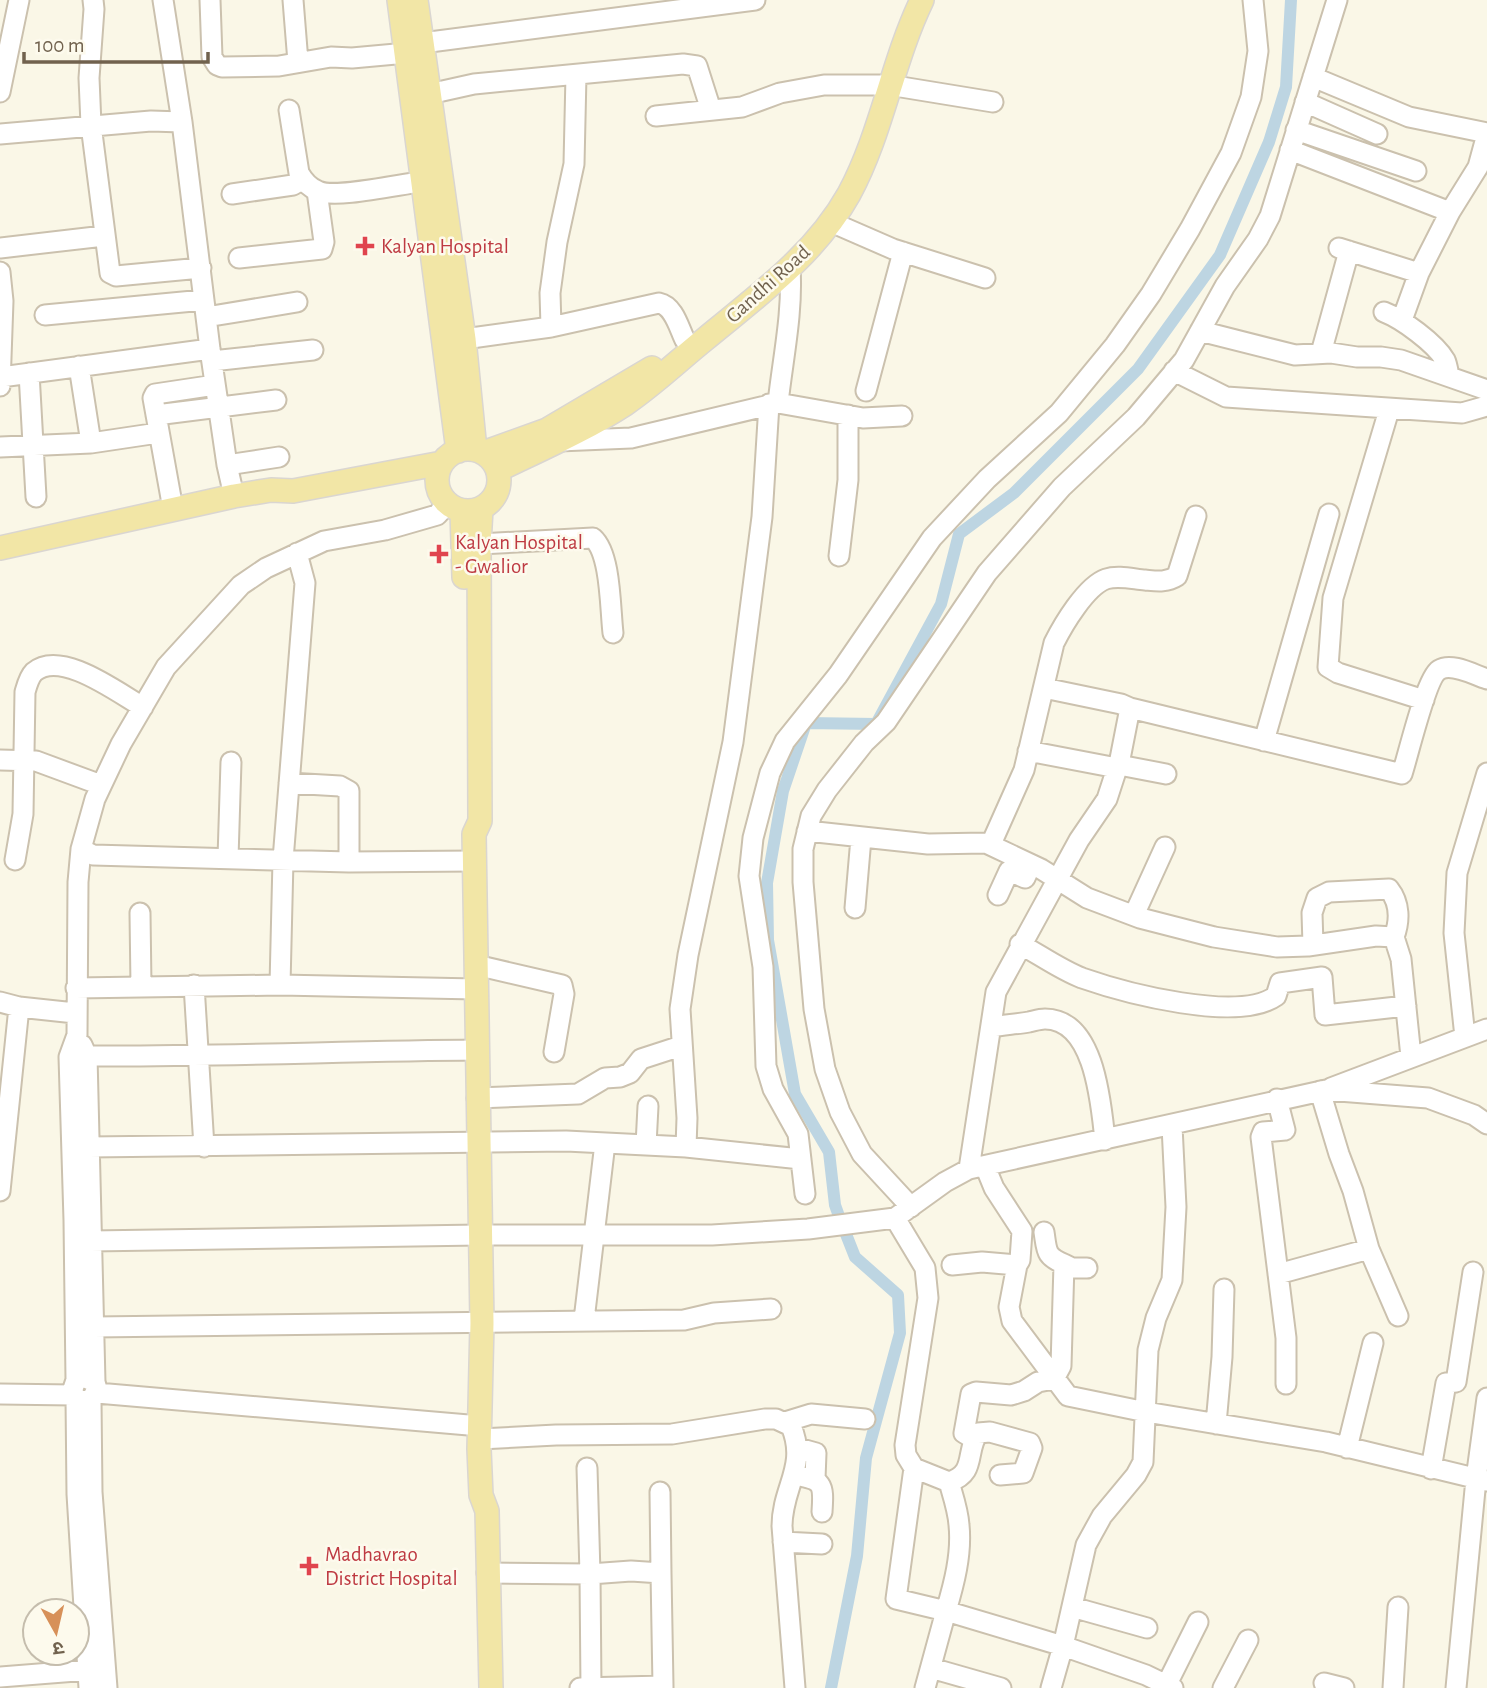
<svg xmlns="http://www.w3.org/2000/svg" width="1487" height="1688" viewBox="0 0 1487 1688" font-family="'Alegreya Sans','Noto Sans Devanagari',sans-serif">
<rect width="100%" height="100%" fill="#faf7e7"/>
<g fill="none" stroke-linecap="round" stroke-linejoin="round">
<path stroke="#bdd5e2" stroke-width="12" d="M831,1688L857,1556L866,1458L900,1333L898,1295L855,1257L840,1219L835,1205L829,1152L795,1094L768,940L767,883L783,791L806,723L876,724L941,604L959,534L1014,493L1138,369L1220,255L1269,142L1286,87L1291,0"/>
<g stroke="#cbc1ae" stroke-width="23">
<path id="minor" d="M93,0L94,9L89,78L91,125L110,273L116,276L201,268
M163,0L182,122
M210,0L212,57L217,65L222,67L279,66L331,57L352,58L407,53
M293,0L298,62
M422,43L755,0
M1313,77L1409,117L1487,133
M0,92L19,0
M429,94L474,84L683,64L697,66L711,110
M1305,102L1377,134
M289,110L299,173C303,180 310,188 318,191C337,200 412,181 437,180
M656,116L742,107L780,93L824,85H889L993,102
M1296,130L1416,171
M0,134L151,121L182,122L210,349L227,465L234,496
M1290,150L1450,212
M232,194L293,185L303,179
M831,222L893,249L985,278
M0,248L104,236
M1339,248L1419,273L1402,320
M239,258L322,249L324,242L317,191
M0,272L3,301L0,386
M1419,273L1450,212L1478,167L1487,134
M1384,312C1402,319 1435,343 1445,360C1447,364 1448,371 1449,376
M45,315L204,300
M206,317L297,302
M551,327L550,293L557,242L574,164L576,75
M1200,331L1295,355L1331,353L1357,357H1381L1401,360L1487,390
M464,339L551,327L659,303C674,306 679,328 685,340
M1321,353L1349,251
M212,361L313,350
M79,366L91,443
M1174,371L1226,397L1462,413L1487,406
M29,373L36,497
M1,377L210,349
M866,391L903,252
M778,403C783,357 793,313 790,267
M1389,410L1333,598L1328,667L1338,673L1424,700
M156,415L276,400
M559,441L631,438L778,403L863,418L902,416
M0,447L91,443L158,433
M227,465L279,457
M173,509L153,398L155,394L215,385
M479,544L593,538C611,554 610,608 613,633
M839,556L848,480V415
M1044,688L1121,704L1130,708L1402,774C1408,756 1426,678 1439,670C1452,662 1474,675 1487,679
M1264,741L1329,514
M1028,751L1117,768
M0,760L36,761L101,785
M1119,765L1166,774
M289,783L340,786L349,791V862
M807,831L928,844L986,843L1041,869L1087,898L1140,918L1214,937L1277,947L1308,946L1376,936L1394,937L1401,959L1411,1057
M991,844L1024,770L1054,643C1063,625 1086,586 1106,579C1118,575 1133,579 1145,580C1156,581 1166,583 1177,576L1196,516
M81,849L93,855L349,862L475,861
M228,858L231,762
M15,860L23,814L25,692C27,685 29,677 34,672C61,649 118,693 143,707
M998,895L1009,871L1025,878L1031,865
M855,908L861,838
M140,913L141,986
M1134,915L1165,847
M1020,944C1040,955 1061,970 1082,978C1125,993 1238,1023 1276,996L1280,983L1322,977L1325,1015L1406,1006
M1313,945L1312,913L1317,898L1329,892L1389,889C1400,903 1400,921 1394,937
M476,965L562,985L564,994L554,1052
M194,985L204,1147
M280,985L283,860L305,583L297,553
M76,988L280,985L476,989
M0,1002L19,1007L75,1013
M991,1027C1003,1025 1016,1024 1029,1022C1034,1021 1039,1019 1045,1019C1095,1019 1101,1104 1105,1140
M1465,1037L1454,933L1457,873L1487,773
M82,1045L87,1056L95,1382
M87,1056C217,1057 347,1051 476,1050
M1331,1088L1487,1029
M1320,1091L1339,1154L1353,1191L1369,1249L1398,1316
M477,1098L578,1094L605,1078L620,1077L630,1073L641,1059L681,1046
M1277,1099L1285,1130L1263,1132L1261,1137L1286,1338V1384
M646,1145L648,1106
M89,1147L566,1141L686,1147L801,1159
M686,1147L687,1118L680,1009L688,955L733,742L762,517L769,404
M969,1169L996,992L1079,840L1107,799L1120,759L1130,708
M0,1191L19,1007
M805,1194L798,1134L773,1089L766,1066L763,967L749,876L753,838L770,773L785,741L838,675L932,538L987,479L1059,413L1115,345L1151,294L1190,229L1231,153L1251,97L1258,51L1253,0
M911,1207L862,1154L840,1112L825,1069L814,1009L803,882V849L811,816L827,790L864,743L886,722L987,573L1062,487L1136,417L1184,360L1225,286L1258,239L1270,216L1337,0
M895,1218L925,1268L928,1298L905,1445L906,1455L914,1468L896,1599L946,1611C954,1584 962,1554 959,1525C958,1510 953,1496 949,1482L914,1468
M91,1241L479,1235H712L808,1229L895,1218L945,1182L969,1169L1326,1090L1428,1098L1474,1115L1487,1124
M1064,1264L1072,1268H1087
M952,1265L982,1262L1017,1265L1020,1260L1022,1231L994,1188L985,1166
M1017,1265L1009,1307L1012,1321L1068,1396L1146,1412L1326,1442L1487,1481
M1278,1274L1369,1249
M584,1320L605,1143
M94,1327L684,1320L714,1313L771,1309
M76,1380L83,1377L95,1382L97,1389L91,1400L79,1401L72,1392L76,1380L74,1220L69,1057L77,1035L78,882L81,849L95,799L121,744L166,667L241,585L266,568L324,541L385,530L437,515L448,503
M97,1393L480,1426
M0,1394L73,1395
M76,1399L77,1494L89,1688
M91,1400L92,1492L107,1688
M785,1422L811,1414L865,1419
M1216,1424L1222,1357L1224,1289
M480,1439L556,1435L672,1434L765,1419H776L791,1426C808,1466 782,1487 782,1526L795,1688
M974,1439L964,1433L971,1394L976,1392L1011,1395L1024,1391L1038,1382L1054,1379L1061,1366L1064,1264C1045,1256 1047,1251 1044,1232
M798,1448L816,1453L815,1479
M1347,1448L1373,1343
M587,1468L590,1574L631,1571L661,1573L660,1492
M1431,1469L1446,1383L1456,1382L1473,1272
M794,1475C823,1480 824,1483 822,1512
M949,1482C977,1473 965,1452 978,1433L990,1432L1030,1443L1032,1448L1023,1473L1000,1475
M783,1542L822,1544
M487,1573L590,1574L591,1688
M661,1573L663,1686
M1072,1607L1147,1628
M931,1668L1001,1688
M0,1677L89,1670
M1324,1683L1344,1688
M1167,1684L1198,1622
M580,1688L663,1686V1688
M925,1688L946,1611L1063,1646L1146,1675L1173,1688
M1051,1688L1063,1646L1086,1545L1102,1516L1136,1475L1143,1462L1148,1350L1156,1318L1172,1280L1176,1207L1172,1126
M1223,1688L1248,1640
M1393,1688L1398,1607
M1456,1688L1476,1479L1487,1398"/>
</g>
<g stroke="#dad6d1" stroke-width="26">
<path id="major" d="M399,0L458,451
M416,0L464,339L475,450
M437 480a31 31 0 1 1 62 0a31 31 0 1 1-62 0Z
M483,453L547,430L652,368
M498,470C541,449 585,430 625,404C653,385 678,361 704,340C757,296 815,255 849,194C882,133 892,62 922,0
M481,509L479,544L480,821L474,834L482,1323L479,1449L481,1495L487,1511L491,1688
M462,511L464,577
M0,548L234,496L271,490L293,491L442,463"/>
</g>
<use href="#minor" stroke="#fff" stroke-width="19"/>
<use href="#major" stroke="#f2e6a6" stroke-width="23"/>
</g>
<g fill="#e0444e" stroke="#fdfaed" stroke-width="2.5">
<path d="M361.5 235.5h7v7h7v7h-7v7h-7v-7h-7v-7h7z"/>
<path d="M435.5 543.5h7v7h7v7h-7v7h-7v-7h-7v-7h7z"/>
<path d="M305.5 1555.5h7v7h7v7h-7v7h-7v-7h-7v-7h7z"/>
</g>
<g text-anchor="middle" dominant-baseline="central" stroke-width="5" stroke-linejoin="round" paint-order="stroke">
<g font-size="21" fill="#be3a42" stroke="#fdfaed" text-anchor="start">
<text x="381" y="246">Kalyan Hospital</text>
<text x="455" y="542">Kalyan Hospital<tspan x="455" dy="24">- Gwalior</tspan></text>
<text x="325" y="1554">Madhavrao<tspan x="325" dy="24">District Hospital</tspan></text>
</g>
<g font-size="21" fill="#71624e" stroke="#fdfaed">
<text transform="translate(768 284) rotate(-42)">Gandhi Road</text>
</g>
</g>
<g transform="translate(56 1632) rotate(172)"><circle r="33" fill="#fdfaed" stroke="#c5bdad" stroke-width="2"/>
<path d="M0-5L12 26L0 18L-12 26Z" fill="#d79059"/>
<text y="-10" font-size="19" font-weight="bold" text-anchor="middle" fill="#71624e">उ</text>
</g>
<path d="M24 52v10h184v-10" fill="none" stroke="#71624e" stroke-width="3.5"/>
<text x="35" y="52" font-size="21" fill="#71624e" stroke="#fdfaed" stroke-width="5" paint-order="stroke">100 m</text>
</svg>
